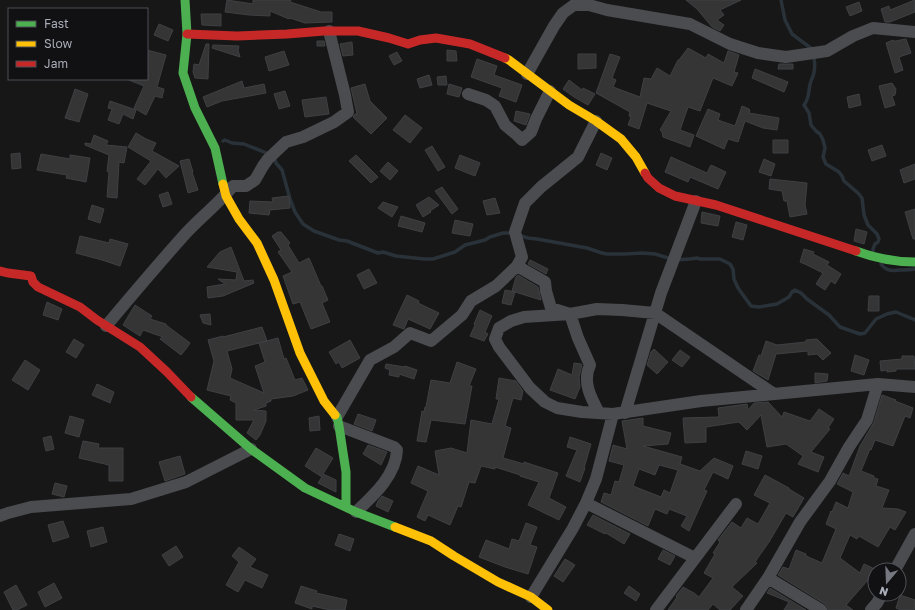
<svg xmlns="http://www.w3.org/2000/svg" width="915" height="610" viewBox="0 0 915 610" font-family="'Golos Text',sans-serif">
<rect width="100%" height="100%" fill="#171717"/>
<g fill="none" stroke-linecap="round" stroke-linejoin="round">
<path stroke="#2a3239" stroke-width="3.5" d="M781,0L785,20L792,34L812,49C814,56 816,64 814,72C814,75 812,78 811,81C808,89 810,98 804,105L809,113L811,125L816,131L820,134L823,140L825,148L823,157L826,164L839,172L842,176L844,181L858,193L862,198L864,215L868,225L877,234L879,239L878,242L875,244L873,249V252
M223,141L225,140L232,143L244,144L269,154L274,157L276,163L282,170L284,177L290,199L295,212L303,224L314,231L339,240L347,241L378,253L383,252L396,256L424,259H433L455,252L465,245L485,240L490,237L503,233H512
M518,235L528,238L537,239L587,248L602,253L607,254H625L642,253L655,254L675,260L690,259L697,258L700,259H720L730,264L733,269L734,279L738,288L751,306L759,307L777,304L789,297L792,292L795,290L801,293L807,299L829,315L840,327L860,334L865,333L876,319L887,314L896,312L915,320
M881,264C886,271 892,271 900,270C905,270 909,270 914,269"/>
</g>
<path fill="#353536" stroke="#3f4043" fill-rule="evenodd" d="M227,0L253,4V0H291L290,2L321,12H332V22L305,23L290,18L289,19L270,11V16L249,15L225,12Z
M686,0H741L720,10L724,15L717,20L724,25L720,31L712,27L697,9Z
M915,0V12L890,22H885L881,9L889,6L890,10Z
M859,2L862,11L850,16L846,7Z
M201,14H221V26L202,25Z
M159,24L173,30L168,41L154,35Z
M905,39H906L911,53L899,57L903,70L895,73L886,43L893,40L894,41H896Z
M317,41H324L325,46H317Z
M352,42L353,55L343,56L340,44Z
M206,44H209L208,79L195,78L193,72L194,64L199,65Z
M213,45L239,46L238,50L240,57L212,48Z
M688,48L706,58L708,54L724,63L728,51L739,55L734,72L738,73L732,86L713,78L700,111L688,107L680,130L694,135L690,147L663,137L662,132L660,130L671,111L647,103L639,129L628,125L631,117L629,116L630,112L596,93L610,54L620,57L612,78L616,80L613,87L640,97L644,78L651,79L657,68L670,76L678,60H679Z
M147,50L166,55L157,87L164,89L162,98L155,96L146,115L134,108L144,86L129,80L147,79Z
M447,50L456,51L457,61H447Z
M284,51L289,65L269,71L265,57Z
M397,52L402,61L394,65L389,56Z
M578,54H596V68L578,69Z
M477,59L497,66L494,75L522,85L516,102L499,96L502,88L471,77Z
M779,64H793V69H778Z
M755,69L788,82L784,92L752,78Z
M429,75L432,85L420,88L417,79Z
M446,76L447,85H438L437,77Z
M569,80L582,90L583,88L595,94L588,105L574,97L563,89Z
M242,81L244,88L264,84L266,93L222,101L207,107L203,97Z
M892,83L896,89L895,95L892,96L895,105L885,108L879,86Z
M365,84L370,101L387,118L371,134L353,117L355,114H357L351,88Z
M449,84L462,88L459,97L447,94Z
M75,89L88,94L79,122L65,118Z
M285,91L290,106L279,109L274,94Z
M859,94L861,105L849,108L847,97Z
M326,97L329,114L305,117L302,100Z
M110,101L136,110L133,119L123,114L119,124L108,120L112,109L108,108Z
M742,106L749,109V110H750L749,113L779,118L777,130L763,128L745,121L738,142L728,139L724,149L696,136L708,109L720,114L718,120L735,126Z
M516,111L530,114L526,125L514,121Z
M405,115L422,128L410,143L393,130Z
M136,133L146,139L156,143L152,151L179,166L166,178L158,169L145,185L137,179L151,161L128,147Z
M94,135L108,141L106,145L127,147L124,163L119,162L117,198L107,197L109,172L107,171L109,155L85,145V143L91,144Z
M773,140H788V153H773Z
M882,145L886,156L872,161L868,150Z
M432,146L445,167L438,171L425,150Z
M20,153L21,168L12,169L11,154Z
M601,153L612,158L607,170L596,165Z
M41,154L70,159V155L90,158L86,182L66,178L67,175L37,170Z
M356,155L378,177L371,183L349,161Z
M460,155L480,163L475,176L455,168Z
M671,157L707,173L711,165L726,172L718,189L690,177L688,182L665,172Z
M189,159L193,172H192L198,190L188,193L180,161Z
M764,159L775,164L771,176L759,172Z
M388,162L398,171L390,180L380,171Z
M915,164V179L904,183L900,170Z
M770,179L807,183L805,205L807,214L790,217L787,201H784L782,191L769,189Z
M442,187L458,209L452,214L435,191Z
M168,192L172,204L163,207L159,195Z
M289,196L290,208L270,210L269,215L249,213L250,201L273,202L272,198Z
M429,197L439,205L430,211L431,212L423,217L416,205Z
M495,198L500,213L487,215L483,201Z
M383,202L398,207L392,217L378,208Z
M92,205L104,209L100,223L88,219Z
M915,209V239H913L905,212Z
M702,212L720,216L718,226L701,223Z
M401,216L425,223L422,232L398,226Z
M455,220L473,224L470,236L452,233Z
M736,222L747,225L743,240L732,237Z
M856,229L867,232L864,244L854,241Z
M278,232H281L290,243L288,245L299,263L309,258L321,286H322L328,300L322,303L330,322L311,329L300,302L293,304L283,276L292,272L278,252L281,250L272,236Z
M80,236L109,243L110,239L128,244L120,266L102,260L76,253Z
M231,247L244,281L253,280L254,283L223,296L208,298L207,287L225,284L218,279L236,280L237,272L207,267L220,252Z
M804,249L814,252L813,254L829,262L827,265L841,274L835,284L831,281L825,290L816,284L823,273L807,265L800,262Z
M530,260L548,269L546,274L528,264Z
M369,269L377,283L364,289L357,275Z
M518,275L538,287L541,300L515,292L511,305L502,303L505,290L515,292L512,291L516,277Z
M407,295L419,301L418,303L439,313L430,329L408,319L404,329L393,325Z
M869,296H879V311H868Z
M47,302L62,309L58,320L43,315Z
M135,305L152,316L150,319L166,324V325L190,343L186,349L181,355L160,339L163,337L143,330L140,336L123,325Z
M480,310L492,316L485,332L488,334L484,341L470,336L475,325L474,324Z
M210,314L211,325L203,323L200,315Z
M262,327L267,341L227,351L232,369L230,378L264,393L255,366L265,362L259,343L278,338L284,359L286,358L295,380L302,378L308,390L293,396L271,399V401L266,403V406L254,410L266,411V421L260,435L256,440L247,433L254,420H236V403L230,400L231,396L207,390L214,361L208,340L223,336V337Z
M74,339L84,345L76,358L66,352Z
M817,339L831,353L823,360L817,354L808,355V351L776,354L768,380L753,371L759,355L761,356L766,341L777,345L806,342V340Z
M350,340L360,358L342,368L339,362L336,364L329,352Z
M654,349L668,362L657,374L647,365L651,352Z
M680,350L690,357L682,367L672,360Z
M855,355L869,360L864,375L851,371Z
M902,356H914L915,369H896V371L887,372V370L881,371L880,361L902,359Z
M25,360L40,370L28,390L12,380Z
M457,362L476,369L469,386H472L465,424L431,420L426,442L417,441L422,411L424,412L425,407H426L431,380L450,383Z
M574,363L581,364L582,365L579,377L580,387L575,399L550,390L558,369L572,375Z
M386,364L405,367V366L417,370L414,379L399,374V377L389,375L390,370L385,368Z
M815,373L828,374L827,381L815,383Z
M499,378L516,381L523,391L521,400L513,398L505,426L511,428L503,458L524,464V462L558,473L549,498L566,507L559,520L528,505L539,482L520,476V475L495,467V469L481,466L475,483L469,482L461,507L458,506L450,525L428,515L425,521L417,517L428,491L411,483L418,466L439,475L435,451L451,448L467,453L471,420L492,424L499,399H496Z
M97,384L114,392L110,403L92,395Z
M882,395L896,400L895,401L913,408L910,418L905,416L893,446L875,440L871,450L870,449L861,471L874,476V478L878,479L876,486L889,490L882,508L898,509L906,512L895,530L890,527L878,547L859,536L857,539L850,535L840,558L860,573L864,564L877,570H875V572L846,605L853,610H828L827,606L825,604L778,575L783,567L789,569L796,550L806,554V556L822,563L836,529L826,524L831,511L832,512L836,502L848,508L853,492L837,484L843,473L849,476L860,446L874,422Z
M768,402L782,417L784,412L810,421L819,409L834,419L828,428L830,429L811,452L824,457L818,472L798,464L803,456L786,444L767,447L761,415L747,430L739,422L706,427V442L685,443L683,418L719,417L718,408L747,404L748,410L754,403Z
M358,414L376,420L372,431L354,424Z
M70,416L84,420L79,437L65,433Z
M319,416L320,430L310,431L309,418Z
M643,418V426L671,433L668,444L643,446L682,457L680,464L700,471L714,458L733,466L728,479L713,472L704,490L707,491L689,531L681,526L687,516L669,509L667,514L655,509L648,526L601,502L604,493L611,495L615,481L619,482L624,465L609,461L613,445L627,449L622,421ZM659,465L678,470L670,493L664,490L661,497L633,486L639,469L655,475Z
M51,436L54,449L46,451L43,438Z
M570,437L591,444L584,468H585L580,482L566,476L577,450L567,447Z
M83,441L99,444L98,448H123V481H109V465L79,458Z
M368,445L387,452L381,465L363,454Z
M316,448L333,458L323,474L336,480V492L318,483L322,477L305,466Z
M746,451L762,456L758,469L742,464Z
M180,456L185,474L165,481L159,462Z
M765,475L789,488V489L804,498L793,517L786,513L769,542L755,562L757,563L732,587L743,596L730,610H720L713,604L708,610H668L677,597L676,596L683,587L694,593L699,597L713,578L704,573L715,554L713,553L720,542L718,540L732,522L741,528L747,518L758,524L770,503L754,495Z
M55,483L67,486L64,497L52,494Z
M382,496L393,501L388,512L376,506L378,501Z
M593,515L630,534L624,544L606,533L605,534L587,525Z
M63,521L69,537L53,542L48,525Z
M526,523L537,527L530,545L537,547L528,574L505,567L479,557L486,540L509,549L512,539L519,541Z
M103,527L107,542L91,547L87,531Z
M339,534L354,539L350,551L335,545Z
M176,546L183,557L169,566L162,555Z
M239,547L256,559L250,567L268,575L262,588L245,580L238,592L226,585L239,562L232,556Z
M663,550L675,556L670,565L658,559Z
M565,559L575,565L563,582L554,576Z
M54,583L62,598L45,607L38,592Z
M16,585L27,605L17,610H13L4,592Z
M301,586L317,591L316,593L347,600L345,610H330L312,606V609L295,603Z
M629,586L640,594L636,601L624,593Z
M770,588L806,610H784L789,602L767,593Z
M900,595L915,600V606L914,610H901L896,608Z"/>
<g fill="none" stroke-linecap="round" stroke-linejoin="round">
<path stroke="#4b4c50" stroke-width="12" d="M527,74L554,26L563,13L574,5H589L607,10L690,24L730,44L758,53L786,57L827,51L853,36L873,28L915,32
M468,94L486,100L495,106L505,125L517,135L522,140L531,132L536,119L550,91
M517,266L545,282L546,291L551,308L570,314L578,338L590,365C582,382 591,398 599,413
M106,326C133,294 159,263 187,232C202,216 219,203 233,186H246L255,180L263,166L268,159L286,142L303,137L334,122L348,112L345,95L329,31
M625,413L661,293L696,201
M613,414L582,412L557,408L545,402L530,388L499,347L495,339L499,328L511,321L524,317L570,314L597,309L622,310L655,313L774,394
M337,417L370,360L394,347L410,333L431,341L462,315L471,301L496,286L517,266L522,257L515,232L525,203L541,187L578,157L596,121
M339,426L394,447L397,450C396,475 374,495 356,512
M586,503L695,558
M0,516L8,513L31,507L131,499L186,482L251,449
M895,570L915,534
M768,578L821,610
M531,597L573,528L586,503L596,479L613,414L701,401L878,384L915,387
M656,610L736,504
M746,610L768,578L800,522L830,481L849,447L867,420L878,384
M871,610L877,603L882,594"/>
<path stroke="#4caf50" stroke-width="9" d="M185,0L187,34L183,73L195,108L215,148L223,184
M856,251C875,258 895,262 915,262
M191,397L251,449L305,488L356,512L395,527
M335,415L337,417L339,426L346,472V507"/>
<path stroke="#ffc107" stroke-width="9" d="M505,58L509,60L569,105L596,121L621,139L636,157L645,173
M223,184L226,196L239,219L257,243L274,280L300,353L324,401L335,415
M395,527L431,541L454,556L498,582L531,597L548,610"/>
<path stroke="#c62828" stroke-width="9" d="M187,34L237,36L287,34L324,31H358L389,38L408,44L420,40L436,38L470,44L505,58
M645,173L648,178L659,188L675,196L716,205L856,251
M0,271L8,273L31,276L33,282L38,287L80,307L97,320L140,347L167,372L191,397"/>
</g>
<rect x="8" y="8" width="140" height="72" fill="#111113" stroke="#4d4f55"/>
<rect x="16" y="21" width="20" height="6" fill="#4caf50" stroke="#4d4f55"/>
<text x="44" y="28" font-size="12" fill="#a8adb8">Fast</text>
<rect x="16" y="41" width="20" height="6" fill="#ffc107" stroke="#4d4f55"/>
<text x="44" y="48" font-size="12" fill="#a8adb8">Slow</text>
<rect x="16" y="61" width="20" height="6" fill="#c62828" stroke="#4d4f55"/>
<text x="44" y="68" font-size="12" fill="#a8adb8">Jam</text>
<g transform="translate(887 582) rotate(199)"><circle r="19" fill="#111113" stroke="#4d4f55"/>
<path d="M0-3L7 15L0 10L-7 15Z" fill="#757880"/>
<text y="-6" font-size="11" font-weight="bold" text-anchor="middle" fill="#a8adb8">N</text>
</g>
</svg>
